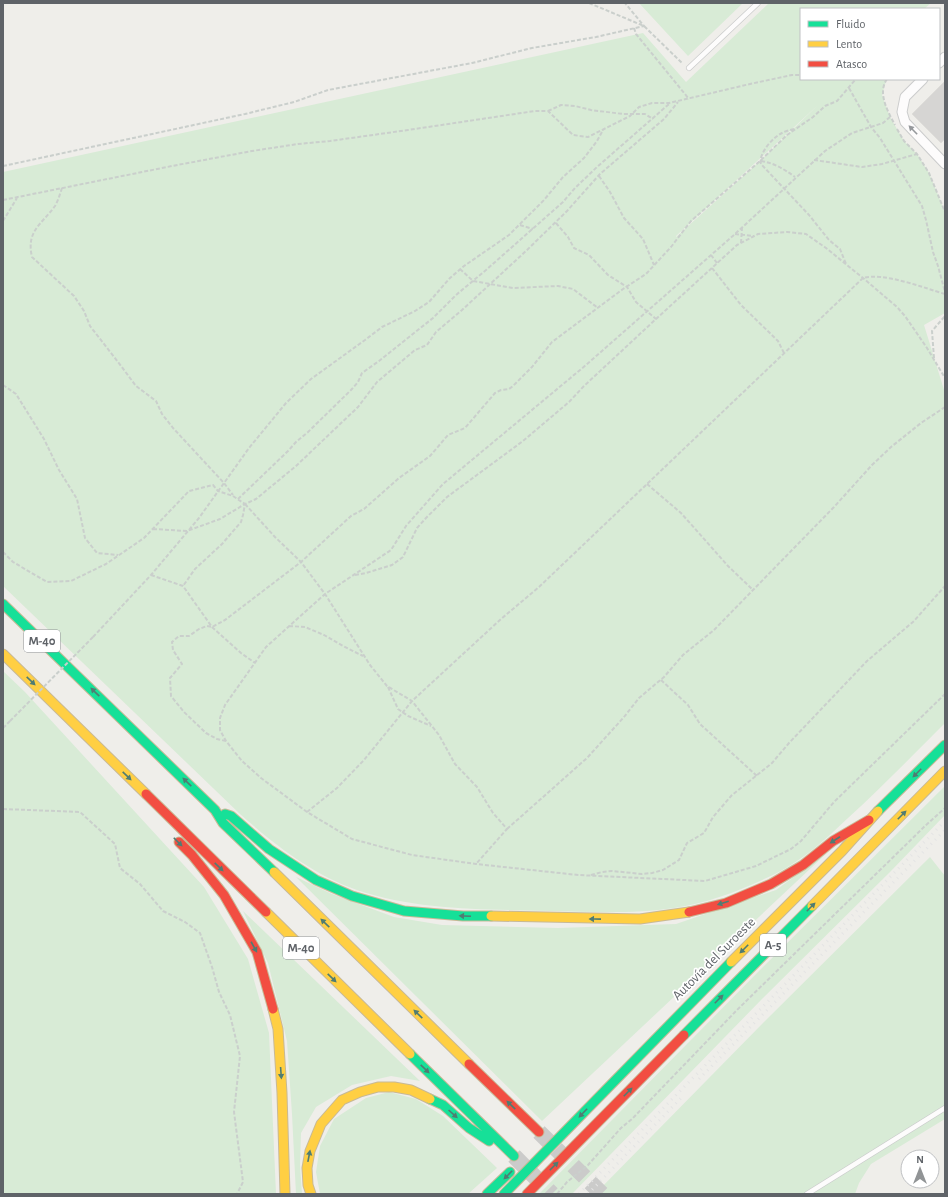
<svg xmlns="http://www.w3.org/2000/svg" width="948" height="1197" viewBox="0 0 948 1197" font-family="'Alegreya Sans',sans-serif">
<rect width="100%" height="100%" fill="#efeeea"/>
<path fill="#d8ebd6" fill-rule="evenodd" d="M639,3H743L688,56Z
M769,3H931L924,9H801V79H885L886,81L882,95L890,117L904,141L917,154L929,173L945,212V313L924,325L945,393V723C913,755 881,788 848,818C826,839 803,860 775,874C744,889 709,903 674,908C636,914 589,912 550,911C485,909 419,911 357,890C312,874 275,845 240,814L3,586V172L643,33L686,82ZM818,105L760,161L676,237V236Z
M3,671L25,692L204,887L248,959L269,1033L276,1194H3Z
M945,786V815L890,872L762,999L572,1194H539L760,970Z
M828,852L542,1121L296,877L332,894L394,917L442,925L558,928L676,924L776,890Z
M930,857L945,876V1119L871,1164L859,1183L855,1194H595L763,1023Z
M243,911L420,1081L391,1076L352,1085L316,1107L301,1133L300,1165L302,1194H296L292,1114L287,1041L268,963Z
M389,1092L416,1099L443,1116L497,1168L468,1194H320L316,1172L320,1146L334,1119L366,1098Z"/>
<path fill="#d6d5d3" stroke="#deddd9" d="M945,81V139L941,143L912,114Z"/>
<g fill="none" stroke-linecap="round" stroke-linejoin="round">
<path stroke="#cbcbca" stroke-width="16" stroke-dasharray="16 8" stroke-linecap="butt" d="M539,1132L602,1194
M514,1156L552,1194"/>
<g stroke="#cbcccc" stroke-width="6">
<path id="lane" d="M689,68L758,3
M807,1194L945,1108"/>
</g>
<g stroke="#cbcccc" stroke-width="11">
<path id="street" d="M939,63L945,57
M923,79L905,97L902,112L905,122L945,164"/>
</g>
<g stroke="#c8b996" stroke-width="11">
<path id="fast" d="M3,604L215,810L223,823L274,872
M878,811L945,745
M225,814L231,816L269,849L316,880L352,896L404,911L463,916H491
M684,1035L812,906
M410,1054L514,1156
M430,1099L443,1105L469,1128L489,1141
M487,1194L510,1172
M504,1194L731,962"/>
</g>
<g stroke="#c8b996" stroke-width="11">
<path id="slow" d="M3,654L146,794
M274,872L469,1064
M812,906L945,771
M266,912L410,1054
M491,916L640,919L689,912
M731,962L842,851L878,811
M273,1009L278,1029L282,1093L285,1194
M311,1194L308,1185L307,1168L310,1151L321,1124L342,1100L360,1092L378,1087H394L411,1090L430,1099"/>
</g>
<g stroke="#c8b996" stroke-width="11">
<path id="jam" d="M146,794L266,912
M179,842L192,855L224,895L257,952L273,1009
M689,912L726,903L771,884L803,865L833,841L869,820
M469,1064L539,1132
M527,1194L684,1035"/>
</g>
<path stroke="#cacfcc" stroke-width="2" stroke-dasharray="4 2" stroke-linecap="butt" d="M589,3L644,26L683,64
M634,28L636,34L689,99
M887,79C877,93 888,112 895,125
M849,88L871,127L880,138L922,206L926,220L933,252L938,266L945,292
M548,111L561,105L575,106L591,110L623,114H645L653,119
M890,117L883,123L852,133L825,151L735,234L586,365L443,484L406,526L391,550L325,594L266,647L225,705L220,718V730L226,741L242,761L261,778L307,812L352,839L412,855L476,864L578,875L705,881L756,866L791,849L801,841L834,802L945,694
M794,129C790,130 785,131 782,133C773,137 758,154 761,164L809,215L829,240L840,249L846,264
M897,129L904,141L917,154L929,173L945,212
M814,160L862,167L882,164L917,154
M761,161C774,163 784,169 795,177
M3,166L245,114L294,102L328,90L472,63L532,48L596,37L644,26L625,3
M599,176L610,192L624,218L643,239L654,265
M62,188C60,194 58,201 55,206C41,225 26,231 32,257L74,296L84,311L90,326L118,362L136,386L156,401L162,414L173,428L224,483L233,495
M3,200L172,166L252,151L298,144L330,141L408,130L535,111H548L573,135L588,137L630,116L639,107L652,103H669L750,84L792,75H801
M3,221L17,198
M556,223L568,237L574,248L589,255L608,275L627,287L636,302L656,319
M520,225L533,229
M735,234L754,236
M741,243L742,228
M711,255L717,263
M712,268L741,305L778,341L784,353
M460,269L473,281L490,284L513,288L558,286L573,289L598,308
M934,358L932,331L945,316
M3,385L16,394L44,439L59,470L77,499L85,538L97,553L118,555
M647,484L681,513L728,566L752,589
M238,499L288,451L296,442L308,432L351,390L358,382L362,373L379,361L433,318L456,295L486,270L563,202L575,188L597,167L669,104
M245,504L275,537L301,562L325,594L370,665L387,686L412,701L439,735L455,764L477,787L493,813L507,829L476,864
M153,529L187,531L220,519L245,504L256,499L296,466L358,407L377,382L415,350L427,345L436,332L462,310L526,251L567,211L600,174L664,119L678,102
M3,552L13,562L47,582L71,581L106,564L144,538L189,491L213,485L218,491L233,496L245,504L243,515L241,522L222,544L195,569L183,586
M151,575L183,586L212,627L241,653L255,663
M355,575L366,573L392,565L403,557L417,528L426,518L447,497L523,441L569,402L584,386L656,319L737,245L758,234L787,232L806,234L826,248L863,278L897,307L905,316L927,348L945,378
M289,626L305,627L324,635L343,646L363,656
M93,637L151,575L199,518L249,448L286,403L311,379L365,340L382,327L415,311L429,302L450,278L464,266L509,235L544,200L563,177L584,158L597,141L603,130
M661,680L688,705L700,724L757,776
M388,687L398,709L408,716L431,726
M3,728L10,721
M226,741L217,739L206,733L184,712L171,696L170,678L182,664L173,650L172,642L179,636H189L199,629L207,626L212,627L225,620L301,562L351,516L364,509L399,478L430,456L448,435L465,428L495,393L501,390L509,389L513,386L532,367L552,342L623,289L646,274L671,247L691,221L760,161L787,135L813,117L825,106L837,101L856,79
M3,809L80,812L115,844L120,868L140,884L163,911L185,922L200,933L212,967L219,992L230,1015L240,1056L234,1112L243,1182L237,1194
M307,812L337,788L364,760L412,701L501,619L539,587L863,278C884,272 924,288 945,294
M507,829L587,758L624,717L639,698L664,677L683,655L714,630L834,507L872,465L891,447L921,423L945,407
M591,875L602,872L612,871L642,874L652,873L663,870L679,860L687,843L704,833L713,817L732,795L772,763L789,743L867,661L914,621L945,586
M557,1194L567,1182L588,1165L621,1128L632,1119L737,1010L925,826L945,808"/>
<use href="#lane" stroke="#fdfcfc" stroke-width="4.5"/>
<use href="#street" stroke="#fdfcfc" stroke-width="9"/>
<use href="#fast" stroke="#16e098" stroke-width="9"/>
<use href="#slow" stroke="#ffcf43" stroke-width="9"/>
<use href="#jam" stroke="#f24e42" stroke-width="9"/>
<path stroke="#e4e4e4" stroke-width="3" stroke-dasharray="1 5" stroke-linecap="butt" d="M699,1079L945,830
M579,1194L945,821
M588,1194L683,1096"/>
<path stroke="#cacfcc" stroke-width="2" stroke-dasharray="4 2" stroke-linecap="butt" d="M10,721L93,637"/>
</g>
<defs><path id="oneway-solid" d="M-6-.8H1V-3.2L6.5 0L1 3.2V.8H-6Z"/></defs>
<use fill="#96999c" href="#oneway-solid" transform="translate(913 130) rotate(-134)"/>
<g fill="#507c72">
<use href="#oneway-solid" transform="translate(31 681) rotate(44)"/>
<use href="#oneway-solid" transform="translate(95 692) rotate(-136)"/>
<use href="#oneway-solid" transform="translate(917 773) rotate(135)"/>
<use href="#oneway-solid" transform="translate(127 776) rotate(44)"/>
<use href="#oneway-solid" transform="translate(187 782) rotate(-136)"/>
<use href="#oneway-solid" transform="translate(902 815) rotate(-45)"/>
<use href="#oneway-solid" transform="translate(835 840) rotate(147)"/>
<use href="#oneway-solid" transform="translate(178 842) rotate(45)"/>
<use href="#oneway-solid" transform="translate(219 867) rotate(44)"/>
<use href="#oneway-solid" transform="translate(723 903) rotate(163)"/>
<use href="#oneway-solid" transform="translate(811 907) rotate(-45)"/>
<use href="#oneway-solid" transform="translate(465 916) rotate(-177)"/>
<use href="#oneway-solid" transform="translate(595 919) rotate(-179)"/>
<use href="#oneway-solid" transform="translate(325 923) rotate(-136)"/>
<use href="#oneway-solid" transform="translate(254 947) rotate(61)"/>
<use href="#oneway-solid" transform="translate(744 949) rotate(135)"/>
<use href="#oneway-solid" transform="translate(332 978) rotate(44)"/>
<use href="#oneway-solid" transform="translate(719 999) rotate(-45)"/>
<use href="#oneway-solid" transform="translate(418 1014) rotate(-136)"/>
<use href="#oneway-solid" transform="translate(425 1069) rotate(44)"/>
<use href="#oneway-solid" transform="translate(281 1073) rotate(86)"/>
<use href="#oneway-solid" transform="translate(628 1092) rotate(-45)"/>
<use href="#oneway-solid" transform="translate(511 1105) rotate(-136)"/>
<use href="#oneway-solid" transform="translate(583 1113) rotate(134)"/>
<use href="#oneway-solid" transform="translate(453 1114) rotate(42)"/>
<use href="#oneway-solid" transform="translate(309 1156) rotate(-79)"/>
<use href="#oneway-solid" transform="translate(554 1166) rotate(-45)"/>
<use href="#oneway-solid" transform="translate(508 1175) rotate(135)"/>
</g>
<g text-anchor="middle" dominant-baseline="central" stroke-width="3.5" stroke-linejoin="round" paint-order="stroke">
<g fill="#fff" stroke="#8f9295" stroke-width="1">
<rect x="24" y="630" width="36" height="22" rx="3"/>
<rect x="760" y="934" width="26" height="22" rx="3"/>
<rect x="283" y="937" width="36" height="22" rx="3"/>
</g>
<g font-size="13" font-weight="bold" fill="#5f6368">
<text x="42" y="641">M-40</text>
<text x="773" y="945">A-5</text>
<text x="301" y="948">M-40</text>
</g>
<g font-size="14" fill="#5f6368" stroke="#fff">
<text transform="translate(714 959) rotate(-45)">Autovía del Suroeste</text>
</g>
</g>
<rect width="948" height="1197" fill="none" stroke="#5f6368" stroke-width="8"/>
<rect x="800" y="8" width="140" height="72" fill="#ffffff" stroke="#bfc1c3"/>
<rect x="808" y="21" width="20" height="6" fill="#16e098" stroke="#bfc1c3"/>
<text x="836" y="28" font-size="12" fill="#5f6368">Fluido</text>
<rect x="808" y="41" width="20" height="6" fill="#ffcf43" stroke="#bfc1c3"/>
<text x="836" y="48" font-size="12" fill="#5f6368">Lento</text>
<rect x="808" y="61" width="20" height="6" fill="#f24e42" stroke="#bfc1c3"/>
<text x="836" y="68" font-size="12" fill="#5f6368">Atasco</text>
<g transform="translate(920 1169)"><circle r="19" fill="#ffffff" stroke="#bfc1c3"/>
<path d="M0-3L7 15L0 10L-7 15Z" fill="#919496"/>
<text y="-6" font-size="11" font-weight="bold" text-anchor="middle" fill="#5f6368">N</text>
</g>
</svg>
